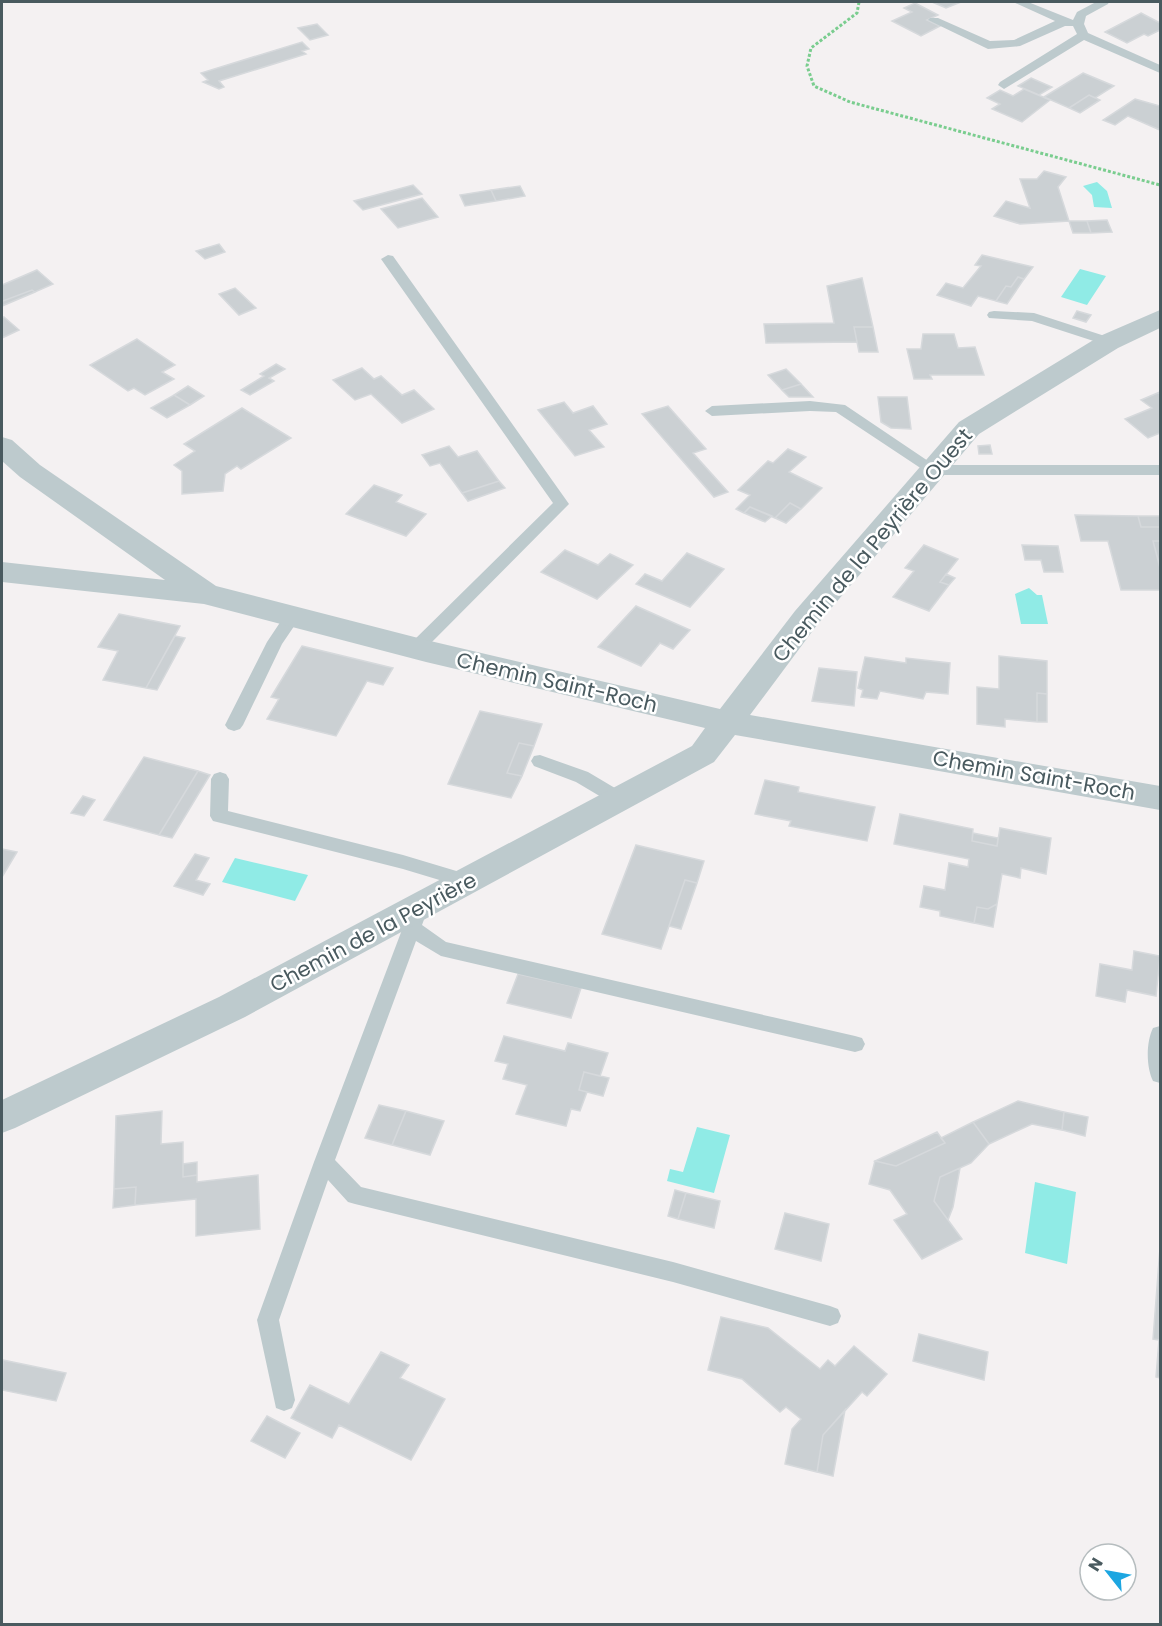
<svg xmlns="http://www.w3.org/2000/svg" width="1162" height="1626" viewBox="0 0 1162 1626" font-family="Poppins,sans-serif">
<rect width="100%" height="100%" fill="#f4f1f2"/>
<path fill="#90ebe6" d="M1097,182L1107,191L1112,208L1094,207L1092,195L1083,186Z
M1080,269L1106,276L1087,305L1061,297Z
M1029,588L1037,595H1042L1048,624H1021L1015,594Z
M235,858L308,875L295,901L222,882Z
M697,1127L730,1135L714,1193L667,1181L670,1169L683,1172Z
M1035,1182L1076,1192L1067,1264L1025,1253Z"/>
<path fill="#cbd0d3" stroke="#d6d9dc" stroke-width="1.5" d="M932,2H961L946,8Z
M915,3L938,15L927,20L940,26L921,36L892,21L912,12L904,8Z
M1141,13L1160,23V30L1148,36L1144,34L1127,43L1105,32Z
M317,24L328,35L310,40L298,28Z
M302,42L309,49L302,51L306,54L219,81L224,87L219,89L203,82L208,80L201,73Z
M1083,73L1114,86L1095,98L1089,95L1069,108L1044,97Z
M1031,78L1052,87L1039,95L1018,86Z
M1024,89L1050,100L1022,122L992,109L1000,104L987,98L1000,90L1013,96Z
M1089,95L1100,100L1080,113L1069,108Z
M1135,99L1160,106V130L1128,116L1115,125L1103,120Z
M1044,171L1066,177L1058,187L1069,221L1020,224L994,216L1006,201L1030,208L1020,179H1037Z
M413,185L422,194L363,210L354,201Z
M520,186L525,196L496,201L491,190Z
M491,190L496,201L465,206L460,195Z
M422,198L438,217L398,228L381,209Z
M1107,220L1112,232L1091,233L1087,221Z
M1069,221H1087L1091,233H1073Z
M219,244L225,252L205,259L196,251Z
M982,255L1033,267L1024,279L1018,277L1011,287L1006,286L996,301L978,296L971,306L937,295L946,283L963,288L981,266L975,265Z
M37,270L53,284L35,292L32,290L3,301L2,300V285Z
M1018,277L1024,279L1007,304L996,301L1006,286L1011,287Z
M862,278L873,327H854L857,342L766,343L764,324L834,323L827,286Z
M235,288L256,308L239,315L219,294Z
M32,290L35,292L2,306V300L3,301Z
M1077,311L1091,315L1086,322L1073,318Z
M4,317L19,330L2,338V318Z
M854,327H873L878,352H859Z
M923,334H954L958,348L975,347L984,375H930L932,379H914L907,349H921Z
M137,339L175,365L162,372L174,379L145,395L134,388L128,391L90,365Z
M276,364L285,369L269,378L274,381L250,395L241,390L264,376L260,374Z
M362,368L374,379L381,376L402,395L414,390L434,409L402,423L371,394L355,400L333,380Z
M786,369L801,384L782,390L768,375Z
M801,384L813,397H789L782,390Z
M188,386L204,396L190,405L174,395Z
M1160,392V433L1148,438L1125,419L1152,408L1141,400Z
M174,395L190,405L167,418L151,408Z
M878,397H907L911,429L891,428L881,422Z
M564,402L573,413L593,406L607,424L589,430L604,447L575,456L538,410Z
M668,406L706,449L693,453L728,492L714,497L642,414Z
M242,408L291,438L241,469L237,466L225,474L223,491L182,494V471L174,465L195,451L184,444Z
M990,445L992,454H979L978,446Z
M449,446L458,457L477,451L499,481L462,493L440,463L430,466L422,455Z
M788,449L806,457L789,472L822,488L801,509L790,503L775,518L750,507L744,513L736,509L750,495L738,490L768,461L773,463Z
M499,481L505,488L468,501L462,493Z
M374,485L402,495L396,502L426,514L406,536L346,514Z
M790,503L801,509L786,523L775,518Z
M750,507L772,516L765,522L744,513Z
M1075,515L1138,516L1141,527H1160V541H1153L1160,568V590H1121L1108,541H1081Z
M1138,516H1160V527H1141Z
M1153,541H1160V563H1159Z
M924,545L958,559L940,582L949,585L929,611L893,597L914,571L905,568Z
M1022,545L1058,546L1063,572H1044L1041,560H1025Z
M565,550L598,565L610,554L633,565L597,599L541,572Z
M687,553L724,569L690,607L636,584L645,574L662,581Z
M946,574L955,578L949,585L940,582Z
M636,606L690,630L673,649L660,643L641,666L598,647Z
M119,614L180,626L146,688L103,680L118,651L98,647Z
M175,636L185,638L157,690L146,688Z
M302,646L393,668L383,685L367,681L336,736L267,719L279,699L271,697Z
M999,656L1047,661V694L1037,693V722L1005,719V727L977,724V687L999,689Z
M865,657L906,663V658L950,663L948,694L926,692L923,699L880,691L877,699L861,697L863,690L858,688Z
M819,668L857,672L854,706L812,701Z
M1037,693L1047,694V722H1037Z
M480,711L542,724L534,746L519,743L507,773L522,776L511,798L448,784Z
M519,743L534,746L522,776L507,773Z
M144,757L198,771L159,835L104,820Z
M198,771L210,775L172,838L159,835Z
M765,780L799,787L798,792L875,807L867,841L789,826L791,821L755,814Z
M83,796L95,800L84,816L71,813Z
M900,814L973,829L972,841L997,846L1000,828L1051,838L1046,874L1021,868L1020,878L1002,874L997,904L988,909L977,907L974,923L940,916V911L920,907L924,886L945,890L949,863L968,867L969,859L894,844Z
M973,833L998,838L997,846L972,841Z
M636,845L704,861L697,883L685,880L661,949L602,934Z
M2,849L17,852L2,877Z
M195,854L209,858L196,880L210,884L203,895L174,886Z
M685,880L697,883L681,929L669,926Z
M997,904L993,927L974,923L977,907L988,909Z
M1134,951L1160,956L1156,996L1127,990L1125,1002L1096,996L1100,964L1132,970Z
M518,974L581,988L571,1018L507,1003Z
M504,1036L565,1051L568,1043L608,1053L600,1076L584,1072L579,1090L587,1092L580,1111L571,1109L566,1126L516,1114L527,1085L503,1079L508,1064L495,1061Z
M584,1072L609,1078L603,1096L579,1090Z
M1018,1101L1064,1112L1062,1130L1032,1124L989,1144L973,1122Z
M379,1105L406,1111L392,1145L365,1138Z
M162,1111L161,1144L183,1142V1177L197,1175V1182L258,1175L260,1229L196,1236V1199L135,1205L136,1187L114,1189L116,1116Z
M406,1111L444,1121L430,1155L392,1145Z
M1064,1112L1088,1117L1085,1136L1062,1130Z
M973,1122L989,1144L971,1163L940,1177L934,1201L962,1239L922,1259L894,1220L907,1214L890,1190L869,1184L875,1161L896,1166L945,1143L941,1138Z
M937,1132L945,1143L896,1166L875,1161Z
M197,1162V1175L183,1177V1164Z
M960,1168L953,1207L948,1220L934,1201L940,1177Z
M136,1187L135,1205L113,1208L114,1189Z
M675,1190L686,1193L678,1219L668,1216Z
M686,1193L720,1201L714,1228L678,1219Z
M785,1213L829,1224L821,1261L775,1249Z
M1160,1248V1378L1156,1377L1159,1340L1153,1339Z
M721,1317L768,1328L820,1369L828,1360L835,1366L854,1346L887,1374L867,1396L862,1392L823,1435L817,1472L785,1464L792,1429L801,1419L786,1407L780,1412L742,1379L708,1370Z
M919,1334L988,1352L984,1380L913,1361Z
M381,1352L409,1365L400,1378L445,1399L411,1460L339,1425L332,1438L291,1418L310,1385L349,1404Z
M3,1360L66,1373L56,1401L2,1390Z
M845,1410L833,1476L817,1472L823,1435Z
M267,1416L300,1433L285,1458L251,1441Z"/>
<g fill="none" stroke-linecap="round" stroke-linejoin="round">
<path stroke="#7acd8f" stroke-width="3" stroke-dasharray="3 2" stroke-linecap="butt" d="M859,2L857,13L811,48L807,66L814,86L850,102L1160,185"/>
<path fill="#bdcacd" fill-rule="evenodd" d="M1013,2H1028L1073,20L1077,12L1096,2H1109L1108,4L1086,16L1084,24L1088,33L1160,65V73L1084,40L1004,89L998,85L1000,82L1077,34L1073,26H1065L1020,46L988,49L928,20L930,18H938L990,41L1014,40L1055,21Z
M388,255L393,256L569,504L422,652H410L408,648L410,644L553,503L381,259Z
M994,311L1034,313L1114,339L1116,342L1109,346L1032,321L989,318L987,315L989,312Z
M810,401L845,405L934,465H1160V475H931L836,412L810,411L712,416L705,411L712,406Z
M293,610L299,612L301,616L282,644L243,725L240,729L234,731L228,729L225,725L267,642L287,612Z
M540,755L588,772L625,794L628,799L625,804L619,806L613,804L576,782L534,766L531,761L534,756Z
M220,772L226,774L229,779L228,811L403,855L473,876L475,881L473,886L466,888L403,869L213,821L210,816L211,779L214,774Z
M420,899L427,901L429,906L422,925L446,942L855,1036L862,1038L865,1044L862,1050L855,1052L441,956L416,941L335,1160L361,1187L673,1262L830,1306L838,1309L841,1316L838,1323L830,1326L673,1282L355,1204L348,1202L328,1180L279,1320L295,1400L292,1408L284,1411L276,1408L257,1320L314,1162L411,906L413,901Z
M1160,1026V1083L1153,1081C1146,1067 1146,1042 1153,1028Z"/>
<path fill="#bdcacd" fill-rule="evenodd" d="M1160,310V328L1118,348L979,434L817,625L750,715L1160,786V810L735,735L714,762L245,1017L15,1128L2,1133V1100L219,997L692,746L705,728L426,662L204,604L2,582V562L165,580L20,477L2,461V437L12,440L40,465L216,586L426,640L720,709L795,611L959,422L1100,336Z"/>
</g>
<g text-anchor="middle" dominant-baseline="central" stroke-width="5" stroke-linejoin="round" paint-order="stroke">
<g font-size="21" fill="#495a5f" stroke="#fff">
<text transform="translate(872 545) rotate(-50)">Chemin de la Peyrière Ouest</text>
<text transform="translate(557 682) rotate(13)">Chemin Saint-Roch</text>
<text transform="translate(1034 775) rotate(10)">Chemin Saint-Roch</text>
<text transform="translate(373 932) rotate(-28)">Chemin de la Peyrière</text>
</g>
</g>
<rect width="1162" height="1626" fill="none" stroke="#495a5f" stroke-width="6"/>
<g transform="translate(1108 1572) rotate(301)"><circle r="28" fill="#ffffff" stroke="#b6bdbf" stroke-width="1.5"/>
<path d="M0-4.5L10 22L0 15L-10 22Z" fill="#1da6e1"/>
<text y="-9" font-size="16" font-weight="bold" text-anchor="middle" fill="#495a5f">N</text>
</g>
</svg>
